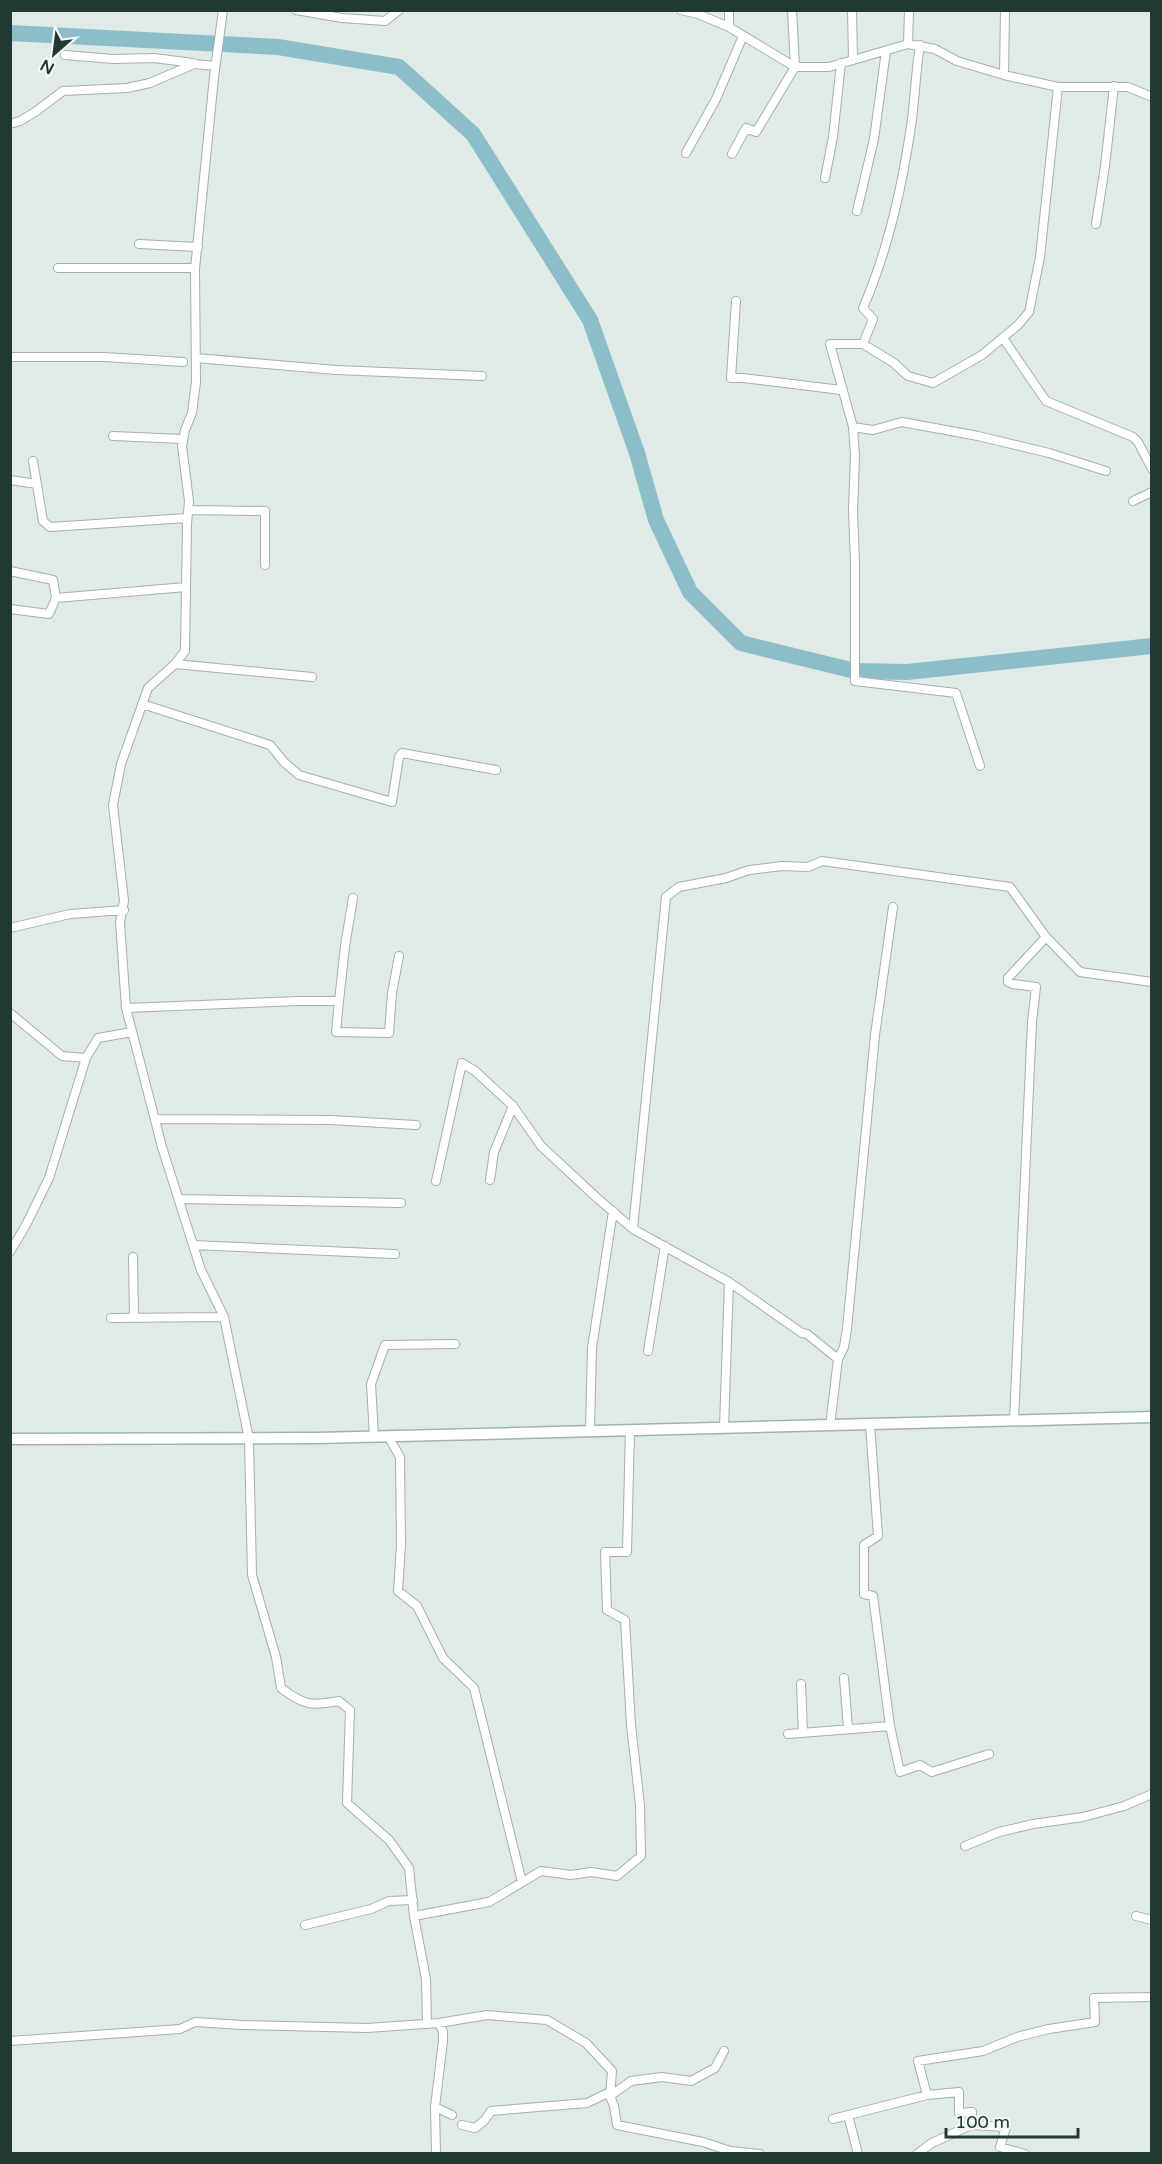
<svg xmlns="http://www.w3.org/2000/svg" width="1162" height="2164" viewBox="0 0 1162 2164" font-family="'Varela Round',sans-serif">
<rect width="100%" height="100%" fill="#e0eae6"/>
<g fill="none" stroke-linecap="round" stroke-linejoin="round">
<path stroke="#8cbeca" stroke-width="16" d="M10,33L278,47L399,67L473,134L590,320L637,453L656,520L690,592L741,643L855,671L907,672L1152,646"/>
<g stroke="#a3b1ad" stroke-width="10">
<path id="street" d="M223,10L214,77L195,269L196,382L192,413L185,430L182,446L189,501L187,524L185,651L175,664L148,688L121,764L113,805L124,901L120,922L126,1008L162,1147L193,1245L201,1270L224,1317L249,1439L252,1575L276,1657L281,1688C305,1706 311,1706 339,1701L350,1710L347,1803L389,1840L409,1868L414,1916L426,1979L427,2024
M296,10L342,18L385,21L399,10
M681,10L698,14L729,27L795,67H829L908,44L935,49L957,61L1004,75L1058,87H1128L1152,97
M852,10L853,59
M729,27V10
M908,44L909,10
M65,55L113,59L154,58L193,63
M1004,75L1005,10
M10,124L20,121L35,112L63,91L127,88L150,83L194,64L215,66
M686,153L716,99L743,36
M732,154L746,128L756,132L795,67L792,10
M825,178L833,137L841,63
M857,211L874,139L886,51
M1096,224L1105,166L1114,86
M139,244L198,247
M58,268H195
M736,301L731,378H743L841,390
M1003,338L1046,401L1133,437L1138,442L1152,469
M863,344L873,319L863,308C889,248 903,184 912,119C915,95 916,70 920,45
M10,357H105L183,362
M196,358L336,370L482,376
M853,427L873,430L902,422L978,436L1049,453L1106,471
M113,436L183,439
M33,461L43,521L50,527L187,518
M10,480L37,484
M1133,501L1152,492
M189,510L265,511V565
M10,571L53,580L56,598L186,587
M10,609L49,614L56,598
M175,664L312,677
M142,704L270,745L284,762L299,775L392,802L399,757L402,753L496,770
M980,766L956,693L855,681V563L853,510L855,456L853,427L830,344H863L894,363L908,376L933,383L982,355L1018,325L1029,312L1040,257L1058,87
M10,928L70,914L124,910
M1046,937L1080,972L1152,982
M339,1001L345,946L353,898
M126,1008L299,1001H339L336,1032L389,1033L392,993L399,956
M10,1013L62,1056L86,1058
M155,1119L330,1120L416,1125
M490,1180L494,1152L513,1106
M436,1181L462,1063L475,1071L513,1106L541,1146L596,1197L633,1229L729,1282L802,1333L807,1334L838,1359
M179,1199L401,1203
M633,1229L666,897L679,887L726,878L749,870L782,866L808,867L822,861L1010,887L1046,937L1008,978V982L1013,984L1036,987L1032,1022L1014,1420
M193,1245L395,1254
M10,1252L27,1223L49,1178L86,1058L98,1038L132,1032
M133,1257L134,1318
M111,1318L224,1317
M648,1351L665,1246
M870,1424L878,1536L864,1545V1594L873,1596L890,1726L900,1772L920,1765L932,1772L989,1754
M830,1426L838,1359L844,1347L847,1329L875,1035L893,907
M724,1427L729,1282
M590,1431L592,1348L613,1211
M374,1436L371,1384L385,1345L455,1344
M388,1436L400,1457L401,1545L398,1591L417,1606L443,1658L474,1688L522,1882
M844,1678L848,1728
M801,1684L803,1732
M788,1734L890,1726
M965,1846L999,1832L1033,1824L1083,1817L1124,1806L1152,1794
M414,1916L489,1902L541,1871L571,1875L591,1872L617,1876L641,1856L640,1805L631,1725L625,1620L607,1610L605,1552H627L630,1430
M1136,1916L1152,1920
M305,1925L371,1909L389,1901L413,1900
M10,2041L180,2029L195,2022L242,2025L367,2028L439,2023L487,2015L547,2020L586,2043L612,2071L610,2096L614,2106L617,2125L703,2142L730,2151L760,2154
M927,2095L918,2061L983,2051L1017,2037L1049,2029L1095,2022L1094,1998L1152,1997
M610,2096L631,2081L662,2077L691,2081L715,2068L724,2051
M435,2107L452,2115
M848,2115L858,2154
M833,2119L927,2095L959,2092V2113L972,2112L971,2125L1006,2127L1000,2147L1025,2154
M462,2125L475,2128L484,2121L491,2111L587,2103L610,2092
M436,2154L435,2107L443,2041V2032L439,2023
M917,2154L932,2143L971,2125"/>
</g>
<g stroke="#a0b4ae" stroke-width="13">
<path id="secondary" d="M10,1439L317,1438L1152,1417"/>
</g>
<use href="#street" stroke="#fff" stroke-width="8"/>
<use href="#secondary" stroke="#fff" stroke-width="10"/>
</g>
<rect width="1162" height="2164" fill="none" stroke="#223833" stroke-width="24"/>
<g transform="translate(54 54) rotate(208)" stroke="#f0f7f4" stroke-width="4.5" paint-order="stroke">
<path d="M0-4.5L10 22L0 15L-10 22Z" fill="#223833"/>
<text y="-9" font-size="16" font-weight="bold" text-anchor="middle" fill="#223833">N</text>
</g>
<path d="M946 2128v9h132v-9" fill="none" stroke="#223833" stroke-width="3"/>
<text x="955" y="2128" font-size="18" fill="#223833" stroke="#f0f7f4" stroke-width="4.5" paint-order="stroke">100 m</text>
</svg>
